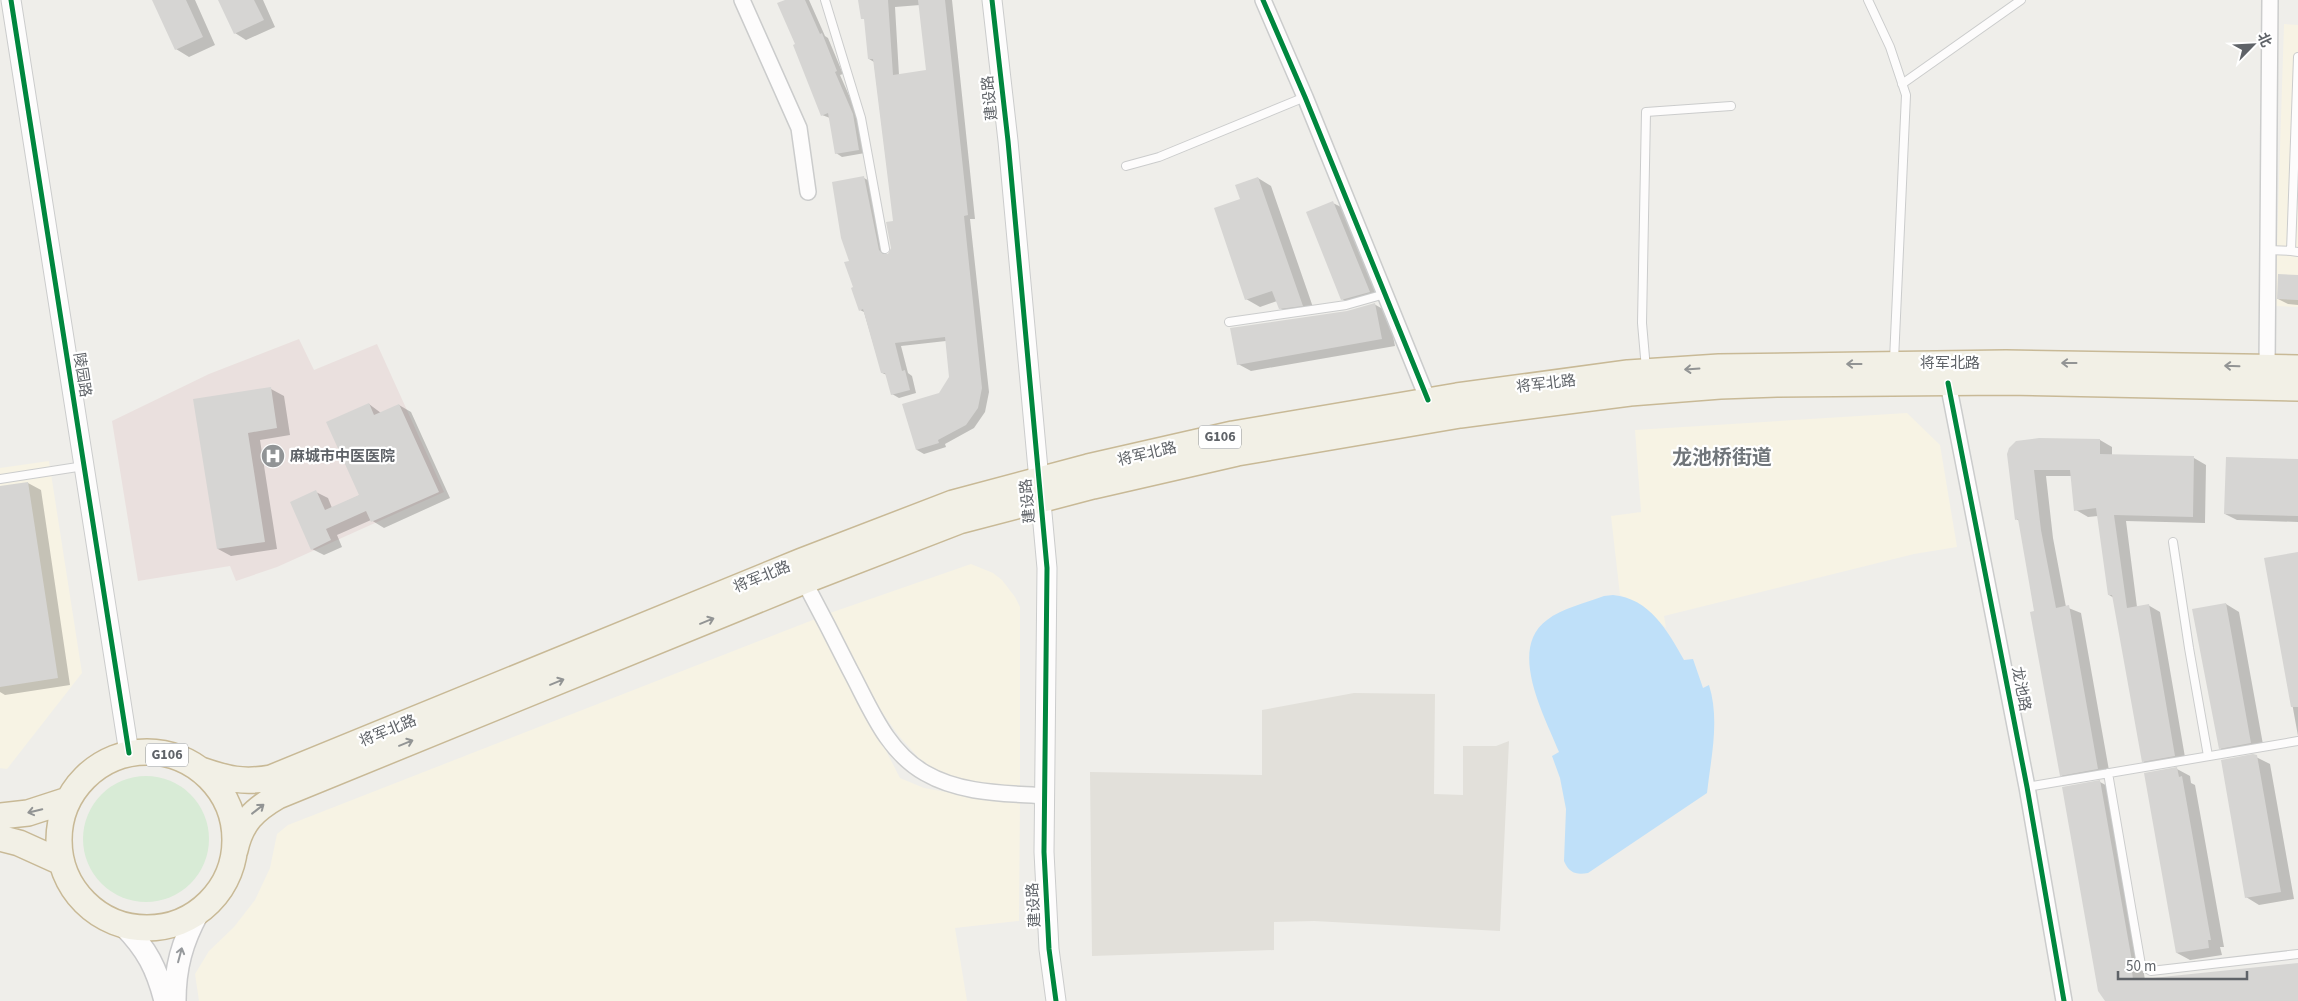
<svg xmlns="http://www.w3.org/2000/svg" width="2298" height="1001" viewBox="0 0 2298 1001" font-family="'Source Sans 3','Noto Sans SC',sans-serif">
<rect width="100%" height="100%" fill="#efeeea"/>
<path fill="#f7f3e4" d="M2284,24L2298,25V307L2275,306Z
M1907,413L1940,445L1957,547L1914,554L1664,616L1666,628L1643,606L1620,595L1611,516L1641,512L1635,430Z
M49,461L82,673L7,769L0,768V468Z
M971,564L993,573L1002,580L1015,597L1020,607V786L976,785L937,772L918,757L899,736L866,690L830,613Z
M818,618L900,778L924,788L968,796L1020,801L1019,921L955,928L967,1001H199L195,974L209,951L234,927L255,900L270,868L277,834L288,825Z"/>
<path fill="#e2e0da" d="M1354,693L1435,694L1434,794L1463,795V746H1496L1509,741L1500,931L1314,921L1274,922V950L1092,956L1090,772L1262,775V710Z"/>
<path fill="#eae0de" d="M299,339L314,370L377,344L444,492L277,567L236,581L230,566L138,581L112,421L209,374Z"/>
<path fill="#d8ebd6" d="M83 839a63 63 0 1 1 126 0a63 63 0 1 1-126 0Z"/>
<path fill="#bfe0f9" d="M1613,595C1649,598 1668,631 1684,660L1693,659L1703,688L1709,685C1720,720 1711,757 1707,793L1588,873C1576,875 1569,873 1564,861L1566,809L1560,778L1552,756L1559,752C1545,717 1507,649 1547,620C1562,608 1586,603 1604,596Z"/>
<path fill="#0003" fill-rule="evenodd" d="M153,0H195L215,45L189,57L176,49Z
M220,0H263L275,27L246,40L235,33Z
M788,0H809L825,36L828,38L843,74L840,75L859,118L865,153L842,157L836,153L830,118L822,115L796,44Z
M860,0H952L975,219H970L989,392L985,412L974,428L945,444L946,447L924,454L917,450L903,405L940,394L950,377L946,341L901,346L908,373L912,376L916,393L899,398L892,394L887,375L882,373L864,312L860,310L851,261L864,178L871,182L886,255L890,254L892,249L894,222L874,62L869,59L866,20L862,18ZM920,5L928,71L899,75L895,7Z
M1258,178L1271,186L1315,313L1293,316L1280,308L1277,301L1260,307L1246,299L1242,200Z
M1333,203L1343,208L1379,298L1352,305L1342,299Z
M2298,276V305L2288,304L2278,299Z
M1374,304L1388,312L1395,346L1251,371L1238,364Z
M271,389L284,396L290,435L260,440L277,549L231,556L218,549L195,400Z
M369,404L381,413L399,405L411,412L450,498L384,528L371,520L337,535L342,547L324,555L312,549L316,492L328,498L332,508L360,495Z
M2100,440L2112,447V455L2194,458L2206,465L2205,523L2126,521L2137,607L2148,605L2160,612L2186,763L2155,768L2143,761L2114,598L2109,595L2098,516L2088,517L2076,510L2072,476H2046L2053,538L2066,607L2081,613L2110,776L2073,782L2061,775L2020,521L2016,519L2008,455Z
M2298,460V522L2237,520L2225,514Z
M28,483L41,490L70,685L5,695L0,692V487Z
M2298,553V736L2266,559Z
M2226,604L2239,612L2264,750L2233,756L2220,748Z
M2256,757L2270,764L2294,899L2259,905L2246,897Z
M2177,769L2190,776L2191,783L2195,785L2224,947H2220L2222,955L2190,960L2177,953Z
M2100,782L2113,789L2145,980L2298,964V1001H2107Z"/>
<path fill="#d6d5d3" d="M152,0H186L203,37L175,50Z
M218,0H254L264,20L234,34Z
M785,0H805L820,34L822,33L837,71L835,72L853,114L859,150L835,154L828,113L821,116L793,45L795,44L777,3Z
M858,0H888L893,75L926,70L918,0H945L968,215L964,216L982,388L978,408L966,425L938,440L939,443L916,450L902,404L939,393L949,377L945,337L895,343L902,371L905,370L910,390L891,395L885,373H881L863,309L859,311L851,288L853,287L844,262L849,261L841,238L832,182L864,176L879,250L883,254H888L891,248L886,222L893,221L887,172L873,59H868L864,19H861Z
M1258,177L1303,306L1279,309L1272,291L1245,300L1214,208L1240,199L1235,185Z
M1333,201L1370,292L1341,300L1306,212Z
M2278,274L2298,275V300L2277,299Z
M1375,303L1382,339L1237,365L1230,328L1347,311Z
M271,387L277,428L248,433L265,542L217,549L193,399Z
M369,403L374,415L399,404L439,492L371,522L366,511L326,529L331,540L311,550L290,502L316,490L325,510L359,495L326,422Z
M2039,438L2100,439V454L2194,456L2193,517L2114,515L2127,608L2149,604L2175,756L2142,762L2112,595H2108L2096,508L2074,511L2070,470H2034L2041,530L2056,608L2069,605L2098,769L2060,776L2030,612L2034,611L2018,519L2015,520L2007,454L2009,448L2016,441Z
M2226,457L2298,459V516L2224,514Z
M28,482L58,678L0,687V486Z
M2298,552V707H2291L2264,558Z
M2226,603L2251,743L2219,749L2192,609Z
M2253,754L2257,755L2281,892L2245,898L2221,760Z
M2177,767L2179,777L2182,776L2211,940H2208L2209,948L2176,953L2144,773Z
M2100,780L2132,961L2131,962L2133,980L2298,963V1001H2105L2098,991L2062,787Z"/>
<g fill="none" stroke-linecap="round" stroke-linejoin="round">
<g stroke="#cbcccc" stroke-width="10">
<path id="service" d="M825,0L861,118L885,249
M1868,0L1890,47L1906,95L1894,360
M2298,57L2291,251L2298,252
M1902,84L2021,0
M1126,166L1159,157L1305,97
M2268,250L2291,251
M1229,322L1346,305L1385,294
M1646,369L1642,323L1646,112L1731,106
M0,479L84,466
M2173,542L2189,648L2208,756
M2108,773L2141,965L2151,971L2298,954
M2027,787L2298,741"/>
</g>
<g stroke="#cbcccc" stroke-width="18">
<path id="minor" d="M742,0L799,128L808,192
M1263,0L1305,97L1428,400
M2267,367L2270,0
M1948,383L2027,787L2064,1001
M804,581C820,611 835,640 850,670C870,707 886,751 925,773C961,794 1005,793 1045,796"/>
</g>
<g stroke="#cbcccc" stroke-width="21">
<path id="tertiary" d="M11,0L129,753
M992,0L1008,141L1047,568L1044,852L1049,949L1056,1001"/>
</g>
<g stroke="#cacacb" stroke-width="24">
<path id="secondary" d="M123,925C147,949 157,969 165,1001
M175,1001C175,968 182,942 198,913"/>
</g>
<g stroke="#c8b996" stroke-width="28">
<path id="trunk" d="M59 840a88 88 0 1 1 176 0a88 88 0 1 1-176 0Z
M201,770C227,779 243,783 271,778L802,561L953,503L1088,467L1233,434L1457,396L1628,373L1719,367L2006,363L2298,368
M0,816L28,813L68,800
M0,838L19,843L61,862
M235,850C241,822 254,810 278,796L804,581L959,521L1093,486L1237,453L1460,415L1630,393L1720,386L1777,384L2006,382L2298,388"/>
</g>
<use href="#service" stroke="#fdfcfc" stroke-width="8"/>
<use href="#minor" stroke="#fdfcfc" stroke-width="15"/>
<use href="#tertiary" stroke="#fdfcfc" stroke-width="19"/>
<use href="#secondary" stroke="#fdfcfc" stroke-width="21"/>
<use href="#trunk" stroke="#f2f0e6" stroke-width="25"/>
<g stroke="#fff" stroke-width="8">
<path id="cycleway" d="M11,0L129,753
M992,0L1008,141L1047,568L1044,852L1049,949L1056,1001
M1263,0L1305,97L1428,400
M1948,383L2027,787L2064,1001"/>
</g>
<use href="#cycleway" stroke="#00873e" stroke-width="5"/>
</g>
<defs><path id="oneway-shaft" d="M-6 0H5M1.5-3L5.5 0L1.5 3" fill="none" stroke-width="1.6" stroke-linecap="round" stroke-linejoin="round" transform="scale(1.25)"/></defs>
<g stroke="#929494">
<use href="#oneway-shaft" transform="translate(2069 363) rotate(-180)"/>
<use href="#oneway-shaft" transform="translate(1854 364) rotate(180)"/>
<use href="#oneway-shaft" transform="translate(2232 366) rotate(-178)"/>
<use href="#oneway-shaft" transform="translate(1692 369) rotate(176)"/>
<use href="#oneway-shaft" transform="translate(707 621) rotate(-22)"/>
<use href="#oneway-shaft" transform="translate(557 682) rotate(-22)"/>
<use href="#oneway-shaft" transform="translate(406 743) rotate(-22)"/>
<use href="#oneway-shaft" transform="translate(258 809) rotate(-38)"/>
<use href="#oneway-shaft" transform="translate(35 811) rotate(166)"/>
</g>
<use stroke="#96999c" href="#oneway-shaft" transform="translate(180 955) rotate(-75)"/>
<defs>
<g id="hospital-disc" transform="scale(1.25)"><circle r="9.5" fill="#919496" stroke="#fff"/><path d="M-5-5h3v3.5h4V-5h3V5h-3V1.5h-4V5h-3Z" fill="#fff"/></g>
</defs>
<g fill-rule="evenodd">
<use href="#hospital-disc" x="273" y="456"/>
</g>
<g text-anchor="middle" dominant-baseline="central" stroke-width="4.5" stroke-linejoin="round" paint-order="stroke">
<g fill="#fff" stroke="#8f9295" stroke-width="1">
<rect x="1199" y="425.5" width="42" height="23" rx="4"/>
<rect x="146" y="743.5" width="42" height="23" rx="4"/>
</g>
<g font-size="14" font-weight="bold" fill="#5f6368">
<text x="1220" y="437">G106</text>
<text x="167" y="755">G106</text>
</g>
<g font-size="15" fill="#5f6368" stroke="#fff">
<text transform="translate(990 98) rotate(-96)">建设路</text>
<text x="1950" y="363">将军北路</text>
<text transform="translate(82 375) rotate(81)">陵园路</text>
<text transform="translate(1546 384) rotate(-7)">将军北路</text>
<text transform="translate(1147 454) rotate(-13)">将军北路</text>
<text transform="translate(1028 501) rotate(-95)">建设路</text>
<text transform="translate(762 577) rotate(-22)">将军北路</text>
<text transform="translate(2021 689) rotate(79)">龙池路</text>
<text transform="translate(388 731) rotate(-22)">将军北路</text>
<text transform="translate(1034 905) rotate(-93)">建设路</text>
</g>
<g font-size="15" font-weight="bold" fill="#5f6368" stroke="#fff" text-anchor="start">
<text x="290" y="456">麻城市中医医院</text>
</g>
<g font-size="20" font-weight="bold" fill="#70757a" stroke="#fff">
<text x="1722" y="458">龙池桥街道</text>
</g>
</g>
<g transform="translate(2253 45) rotate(66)" stroke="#ffffff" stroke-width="4" paint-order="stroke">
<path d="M0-4L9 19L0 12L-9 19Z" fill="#5f6368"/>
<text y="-8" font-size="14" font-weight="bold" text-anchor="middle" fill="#5f6368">北</text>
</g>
<path d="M2118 971v8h129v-8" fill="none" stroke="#5f6368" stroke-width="2.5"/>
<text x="2126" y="971" font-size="15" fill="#5f6368" stroke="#ffffff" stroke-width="4" paint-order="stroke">50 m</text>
</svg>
